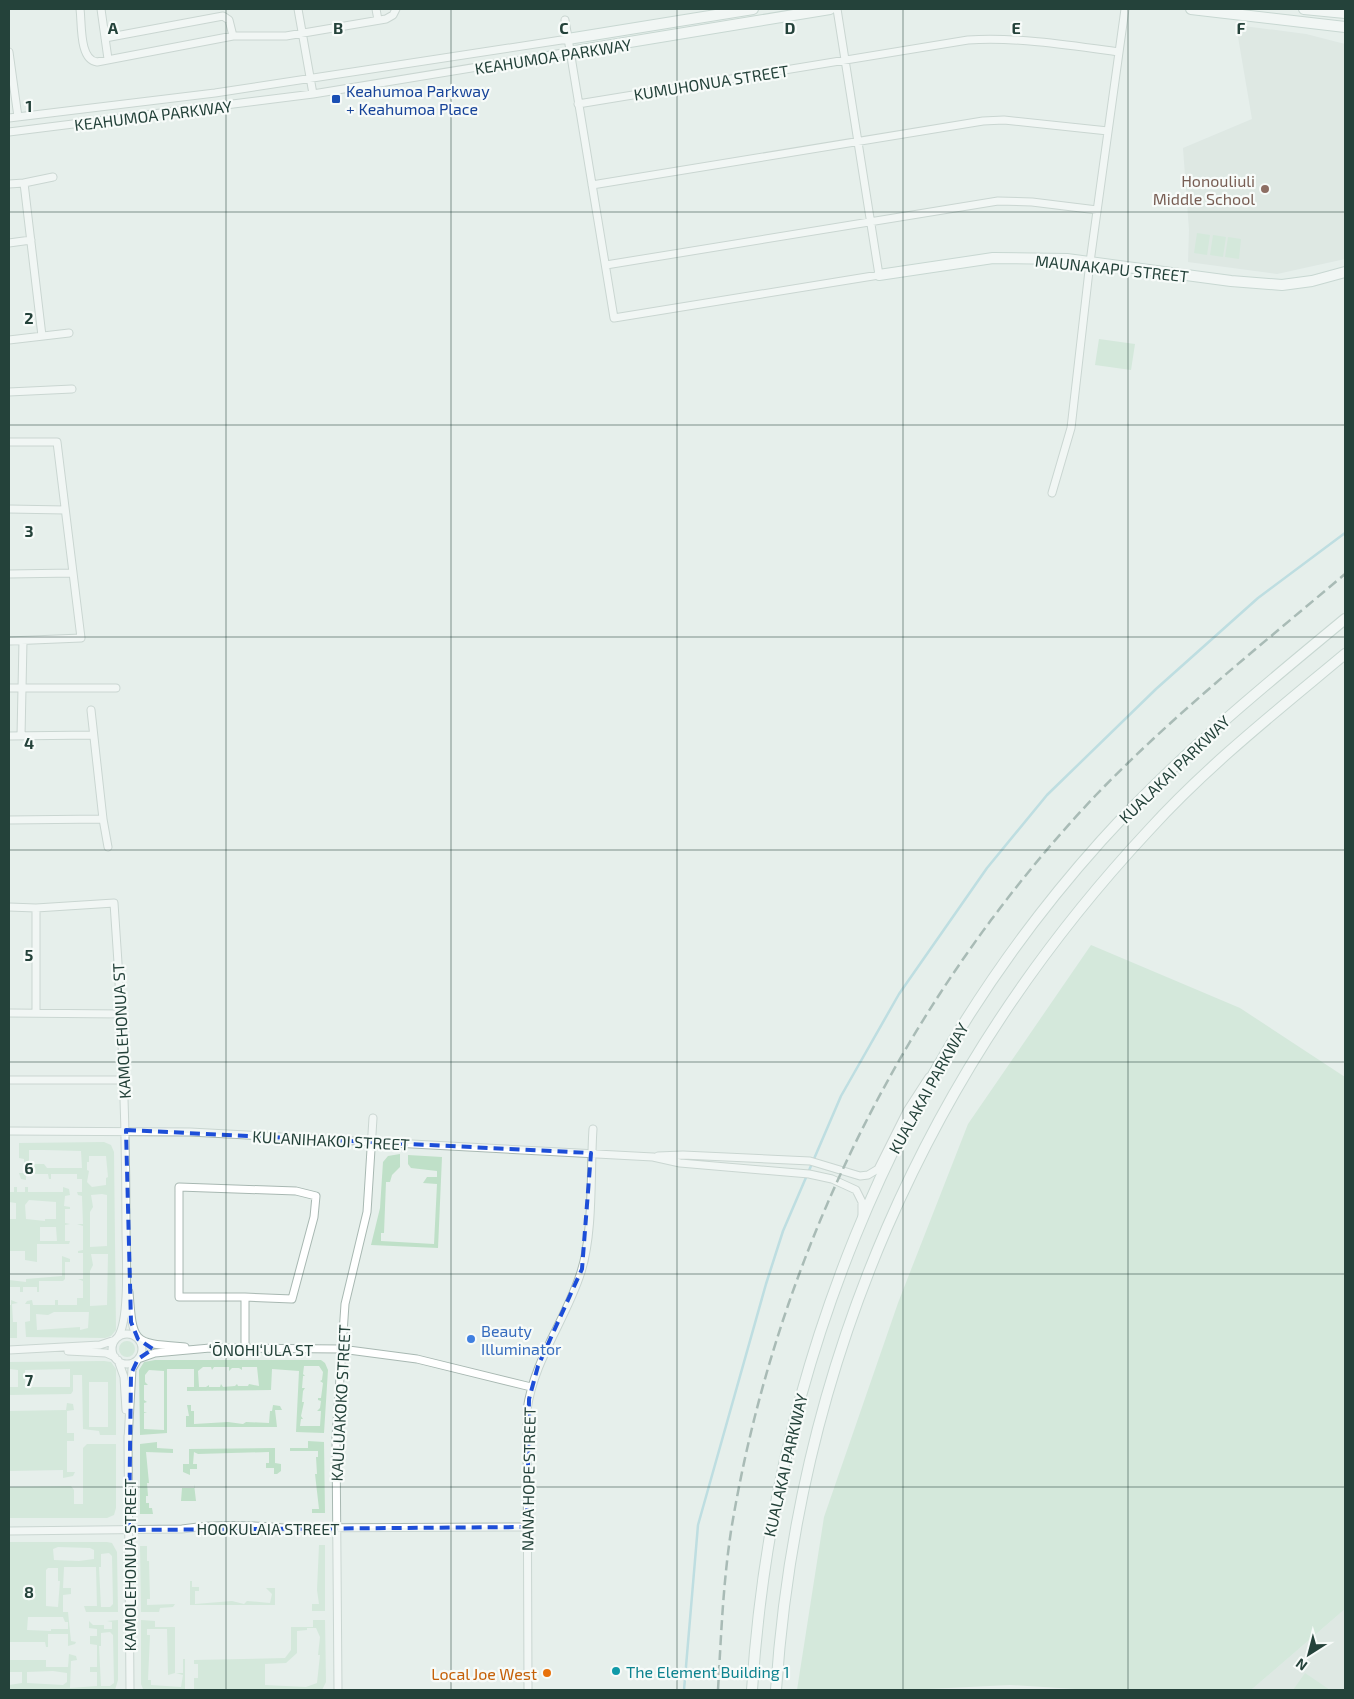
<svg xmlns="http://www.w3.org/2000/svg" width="1354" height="1699" viewBox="0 0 1354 1699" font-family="'Exo 2',sans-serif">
<rect width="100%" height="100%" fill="#e6efeb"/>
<path fill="#d4dfda" d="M1236,25L1306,34L1345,44V259L1277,274L1188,262L1189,230L1183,148L1252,119Z
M1345,1609V1690H1251Z"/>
<path fill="#bfe0c8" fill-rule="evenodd" d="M1197,233L1210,235L1207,255L1194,253Z
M1213,235L1226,237L1223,257L1210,255Z
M1228,237L1241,239L1239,259L1225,257Z
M1099,339L1135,344L1131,370L1095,365Z
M1091,945L1240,1008L1345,1077V1609L1251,1690H1091L1010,1685L907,1690H797L824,1517L898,1303L968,1124Z
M104,1142L111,1145L114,1152L116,1330L111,1336L105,1338L26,1337L25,1322L30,1321V1304H25L27,1301L32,1300L33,1305H55V1300H58V1305H77V1298H83V1281L78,1279H83V1253H78V1251L83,1250V1226L77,1224H83L82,1196L78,1195L77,1192H82V1179H77V1174H51V1179H49L48,1174H26V1180L21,1179L19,1173H24V1159L19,1158V1143ZM44,1150L81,1151L82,1168H47L44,1164H29V1150ZM89,1156H106L108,1177L106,1178V1185L92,1187L87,1182L89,1171L87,1170V1162H89ZM102,1194L107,1195V1246L90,1247V1212L93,1207L91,1195ZM91,1254H108L107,1305L90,1306V1271L93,1265ZM54,1312H89L88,1328L80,1330V1327L37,1330L36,1314L48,1315Z
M400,1154V1167L392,1175L390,1182H386L384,1233H381V1241L434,1244L437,1184L423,1183L427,1177H437V1171L411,1168L408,1164V1155L442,1157L438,1248L371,1245L380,1208L383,1162L388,1156Z
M14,1187H17V1192H25V1187H28V1192H63V1187L69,1189L70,1195L65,1196L64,1206L70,1207V1209H65V1223L70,1224L65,1225V1241H70L69,1244H37V1262L25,1260V1251H9V1219H16V1203L9,1202V1192H14ZM29,1200L56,1202V1219H45V1221L26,1219L25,1205ZM40,1227H56L57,1241H40Z
M62,1256L70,1259V1262H65V1279L63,1281H39V1292H37V1287H23V1292H20V1287H9V1280L26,1282V1279L62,1276Z
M11,1300L18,1303L12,1304L13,1322H17V1338H9V1305H11Z
M119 1349a8 8 0 1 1 16 0a8 8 0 1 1-16 0Z
M155,1360H321L325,1363L328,1370L324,1433L296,1432L299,1371L272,1369L271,1390L187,1391V1387H194V1369H167V1433L140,1435L139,1370L144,1362ZM304,1366H319L323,1372L322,1380L320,1381L323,1383L321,1398H318V1400L321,1401L320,1408L317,1411H321L320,1426H300L301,1419H303L301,1416L304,1402H302L303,1391L305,1388H302L303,1376H305L303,1374ZM203,1367H211L212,1370L214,1367H229V1371L232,1368H239L242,1370V1367H257L259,1386L249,1384L248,1386H238L237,1384L235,1386L223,1387L221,1384L220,1387H209V1385L206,1387H199L198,1371ZM149,1370L164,1371V1430L144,1429V1413H147L144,1412V1403L147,1402L144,1400V1385H148L145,1382V1375Z
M104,1361L111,1362L116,1369V1435H100L99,1431L83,1429L82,1375H73V1391L71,1394L9,1395V1387H18V1370L9,1369V1362ZM70,1369V1387H25V1370ZM89,1382H108V1427H89Z
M67,1403L73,1404L74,1410L67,1411V1433H74V1441H67V1472H75L73,1476L63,1478V1470L9,1471V1411L66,1410Z
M187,1405H191V1411H194V1424L228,1422L243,1424L246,1422L269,1423L270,1411H272L273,1405L280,1406L282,1410H275L277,1427H186V1416H189Z
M308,1441L324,1442L325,1513H312V1509H319L315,1474H317L316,1457H318V1451H290V1448H308Z
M157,1442V1448L173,1449V1453L146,1452L149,1483H147L148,1496H146V1503H149V1508H152L153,1514H140V1444Z
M87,1444H116V1508L114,1515L107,1518H9V1487L71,1486L74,1490V1504H83V1448Z
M275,1448V1463L281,1464V1471L277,1474H274V1468H266V1463H269V1452L198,1454L194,1452L193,1464H197V1469H190V1475L183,1472V1464H189V1449Z
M194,1484L196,1501H181L182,1488H194Z
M9,1542H107L112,1543L117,1552L118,1612H86L84,1606H97L96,1567H64L63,1588H71V1594L63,1595V1612H68L71,1641L76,1642L75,1644L68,1646V1634H48V1647H46L45,1642H9ZM58,1547L90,1548L94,1550V1559L79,1561L54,1560L53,1549ZM109,1553L112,1556L113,1604L110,1607H101L99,1567H101V1554ZM48,1568H58V1581H60L58,1607L46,1606V1570ZM28,1617H63L65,1622H68V1629H51V1631L27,1630Z
M319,1545H325V1611H312V1604H319L317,1590Z
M140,1546H147V1561H149L150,1599H147V1605L175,1604L173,1607L160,1608L159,1612H141Z
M190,1581H192V1587H199V1591H195V1604L232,1601L244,1604L247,1601L270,1603L272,1594L266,1588H275V1605H190Z
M118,1620V1680L115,1690H9V1685L22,1683V1672H9V1660H46V1667H68L69,1654L76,1656L77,1660L71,1661L70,1688L97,1686V1672H90V1667H97V1645L90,1644V1636H97V1629L89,1628V1621L93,1625H104V1629H112V1622L107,1621ZM110,1632L113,1635L114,1683L110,1686H101L99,1646H101V1633ZM53,1671L67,1673V1682L63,1685L27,1683V1672Z
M141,1620L155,1621V1627H175V1673L168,1675L167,1629H147V1635H150L148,1680H151V1685L181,1687L183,1675L176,1673H183V1659H185V1690L143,1689L141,1684Z
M313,1620H325L326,1682L322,1690H194V1678H198V1664H194V1660L285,1658L291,1650V1627H313ZM307,1628H316L320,1637L318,1655H320L317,1683L306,1687L265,1685V1664L286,1663L297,1653V1631L307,1630Z
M1305,1673L1330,1690H1293Z"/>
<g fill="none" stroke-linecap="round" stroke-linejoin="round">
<path stroke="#8ec9d4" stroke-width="2.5" d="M684,1690L698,1525L766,1284L783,1231L841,1096L899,994L987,868L1047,795L1156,689L1258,598L1345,533"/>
<g stroke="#a8b8b2" stroke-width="9">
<path id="street" d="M80,9C82,23 79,60 97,62L233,36H286L386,19L393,15L396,9
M101,9L108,59
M298,9L313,94
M376,9L378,20
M565,20L614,318L879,275L837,9
M105,38L223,16L229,20L233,36
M9,52L18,117
M578,104L968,40C1019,37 1069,45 1119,52
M9,118L215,93L568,39
M9,132L313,94L569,52
M9,184L24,183
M592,185L983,121L1004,120L1108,131
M9,243L31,240
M606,265L998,201L1032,202L1097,210
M42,336L24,183L53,177
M9,340L69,333
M9,392L72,389
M9,442H57L81,638L9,641
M1052,493L1071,428L1090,262L1125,9
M9,509L65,510
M9,574L73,573
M9,688H116
M91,710L103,819
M9,736L93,735
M21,736L23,641
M9,820L103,819L108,847
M9,907L36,908L114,903C122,1012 126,1120 126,1229C126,1253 130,1319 118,1337
M9,1013L122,1014
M36,1013V908
M9,1080H124
M9,1131L190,1132L653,1157L680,1163L809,1174L832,1179L856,1190L862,1202V1215
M658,1156L683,1155L810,1161L860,1176L868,1175L878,1169L907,1111L929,1077
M129,1292C133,1345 133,1343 185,1347
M245,1297H179V1187L296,1191L316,1196L314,1217L292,1299L245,1297V1348
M112 1349a15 15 0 1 1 30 0a15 15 0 1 1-30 0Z
M9,1350L100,1345L115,1340
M68,1351L106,1353L115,1357
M118,1360L124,1377L126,1410
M128,1436L130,1690
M128,1440L132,1369L138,1359L155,1353L210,1348L341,1349L417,1359L531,1387
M9,1531L182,1529C216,1524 250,1525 284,1528L527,1527
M338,1690L336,1437L345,1304L367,1212L373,1118
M528,1690L527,1410C534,1359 566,1320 581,1272C594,1231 590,1172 593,1129"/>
</g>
<g stroke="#a4bbb3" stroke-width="12">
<path id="secondary" d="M1191,9L1345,27
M1304,9L1345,13
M568,39L753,9
M569,52L830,9
M879,275L993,258L1067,259L1231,281L1282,285L1312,281L1345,272
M752,1690C772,1378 891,1075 1101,841C1175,759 1260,689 1345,619
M776,1690C798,1364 926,1069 1149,830C1208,765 1278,710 1345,654"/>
</g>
<use href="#street" stroke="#fff" stroke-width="7"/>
<use href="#secondary" stroke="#fff" stroke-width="10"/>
<path stroke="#5f7d75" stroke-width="2.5" stroke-dasharray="10 5" stroke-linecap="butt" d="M718,1690C721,1637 723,1584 731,1531C776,1257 905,997 1096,795C1173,715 1260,646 1345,574"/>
</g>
<path d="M0 0H1354V1699H0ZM126,1130L591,1153L582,1269L538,1366L529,1399L527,1527L129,1530L131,1374L138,1359L153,1349L138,1339L131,1322Z" fill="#e6efeb" fill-opacity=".55" fill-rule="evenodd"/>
<path fill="none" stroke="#1d4ed8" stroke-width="4" stroke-dasharray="10 6" stroke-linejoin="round" d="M126,1130L591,1153L582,1269L538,1366L529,1399L527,1527L129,1530L131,1374L138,1359L153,1349L138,1339L131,1322Z"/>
<path fill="none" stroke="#24423a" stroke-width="1" stroke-opacity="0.55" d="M226,9V1690M451,9V1690M677,9V1690M903,9V1690M1128,9V1690M9,212H1345M9,425H1345M9,637H1345M9,850H1345M9,1062H1345M9,1274H1345M9,1487H1345"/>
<rect fill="#1a4fb4" stroke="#f7fbf9" stroke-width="2" x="331" y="94" width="10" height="10" rx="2.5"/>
<circle fill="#8d6e63" stroke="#f7fbf9" stroke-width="2" cx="1265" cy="189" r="5"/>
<circle fill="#3f7fe0" stroke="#f7fbf9" stroke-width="2" cx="471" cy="1339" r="5"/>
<circle fill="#0f9aa8" stroke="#f7fbf9" stroke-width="2" cx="616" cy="1671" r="5"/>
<circle fill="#e8710a" stroke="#f7fbf9" stroke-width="2" cx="547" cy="1673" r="5"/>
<g text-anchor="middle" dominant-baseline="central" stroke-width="4.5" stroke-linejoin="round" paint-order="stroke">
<g font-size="16" fill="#24423a" stroke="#f7fbf9">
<text transform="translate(553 56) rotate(-9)">KEAHUMOA PARKWAY</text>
<text transform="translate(711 82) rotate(-9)">KUMUHONUA STREET</text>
<text transform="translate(153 115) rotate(-7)">KEAHUMOA PARKWAY</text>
<text transform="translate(1112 268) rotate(6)">MAUNAKAPU STREET</text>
<text transform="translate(1174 769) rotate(-44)">KUALAKAI PARKWAY</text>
<text transform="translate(121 1031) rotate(-93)">KAMOLEHONUA ST</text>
<text transform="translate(928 1088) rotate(-61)">KUALAKAI PARKWAY</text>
<text transform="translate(331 1140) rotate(3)">KULANIHAKOI STREET</text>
<text x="261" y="1349">‘ŌNOHI‘ULA ST</text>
<text transform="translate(340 1403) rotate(-87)">KAULUAKOKO STREET</text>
<text transform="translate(785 1465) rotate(-77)">KUALAKAI PARKWAY</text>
<text transform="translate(528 1479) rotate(-89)">NANA HOPE STREET</text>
<text x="268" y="1528">HOOKULAIA STREET</text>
<text transform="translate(129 1565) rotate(-90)">KAMOLEHONUA STREET</text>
</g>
<g font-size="16" fill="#164399" stroke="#f7fbf9" text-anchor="start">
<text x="346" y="90">Keahumoa Parkway<tspan x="346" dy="18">+ Keahumoa Place</tspan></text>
</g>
<g font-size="16" fill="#785e54" stroke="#f7fbf9" text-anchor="end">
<text x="1255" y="180">Honouliuli<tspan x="1255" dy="18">Middle School</tspan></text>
</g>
<g font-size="16" fill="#366cbe" stroke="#f7fbf9" text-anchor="start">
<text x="481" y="1330">Beauty<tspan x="481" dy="18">Illuminator</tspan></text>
</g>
<g font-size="16" fill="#0d838f" stroke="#f7fbf9" text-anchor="start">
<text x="626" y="1671">The Element Building 1</text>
</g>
<g font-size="16" fill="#c56008" stroke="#f7fbf9" text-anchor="end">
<text x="537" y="1673">Local Joe West</text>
</g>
</g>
<g font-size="16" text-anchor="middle" font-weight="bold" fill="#24423a" stroke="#f7fbf9" stroke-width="4.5" stroke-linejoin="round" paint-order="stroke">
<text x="113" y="34">A</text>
<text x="338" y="34">B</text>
<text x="564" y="34">C</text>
<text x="790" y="34">D</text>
<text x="1016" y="34">E</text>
<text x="1241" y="34">F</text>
<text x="29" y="112">1</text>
<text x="29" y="324">2</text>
<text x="29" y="537">3</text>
<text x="29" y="749">4</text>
<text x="29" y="961">5</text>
<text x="29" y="1174">6</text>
<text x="29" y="1386">7</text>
<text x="29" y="1598">8</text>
</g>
<rect width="1354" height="1699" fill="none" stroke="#24423a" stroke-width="20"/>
<g transform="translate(1309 1654) rotate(216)" stroke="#f7fbf9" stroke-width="4" paint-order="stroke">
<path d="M0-4L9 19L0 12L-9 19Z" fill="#24423a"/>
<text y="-8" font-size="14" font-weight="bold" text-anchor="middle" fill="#24423a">N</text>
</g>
</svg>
